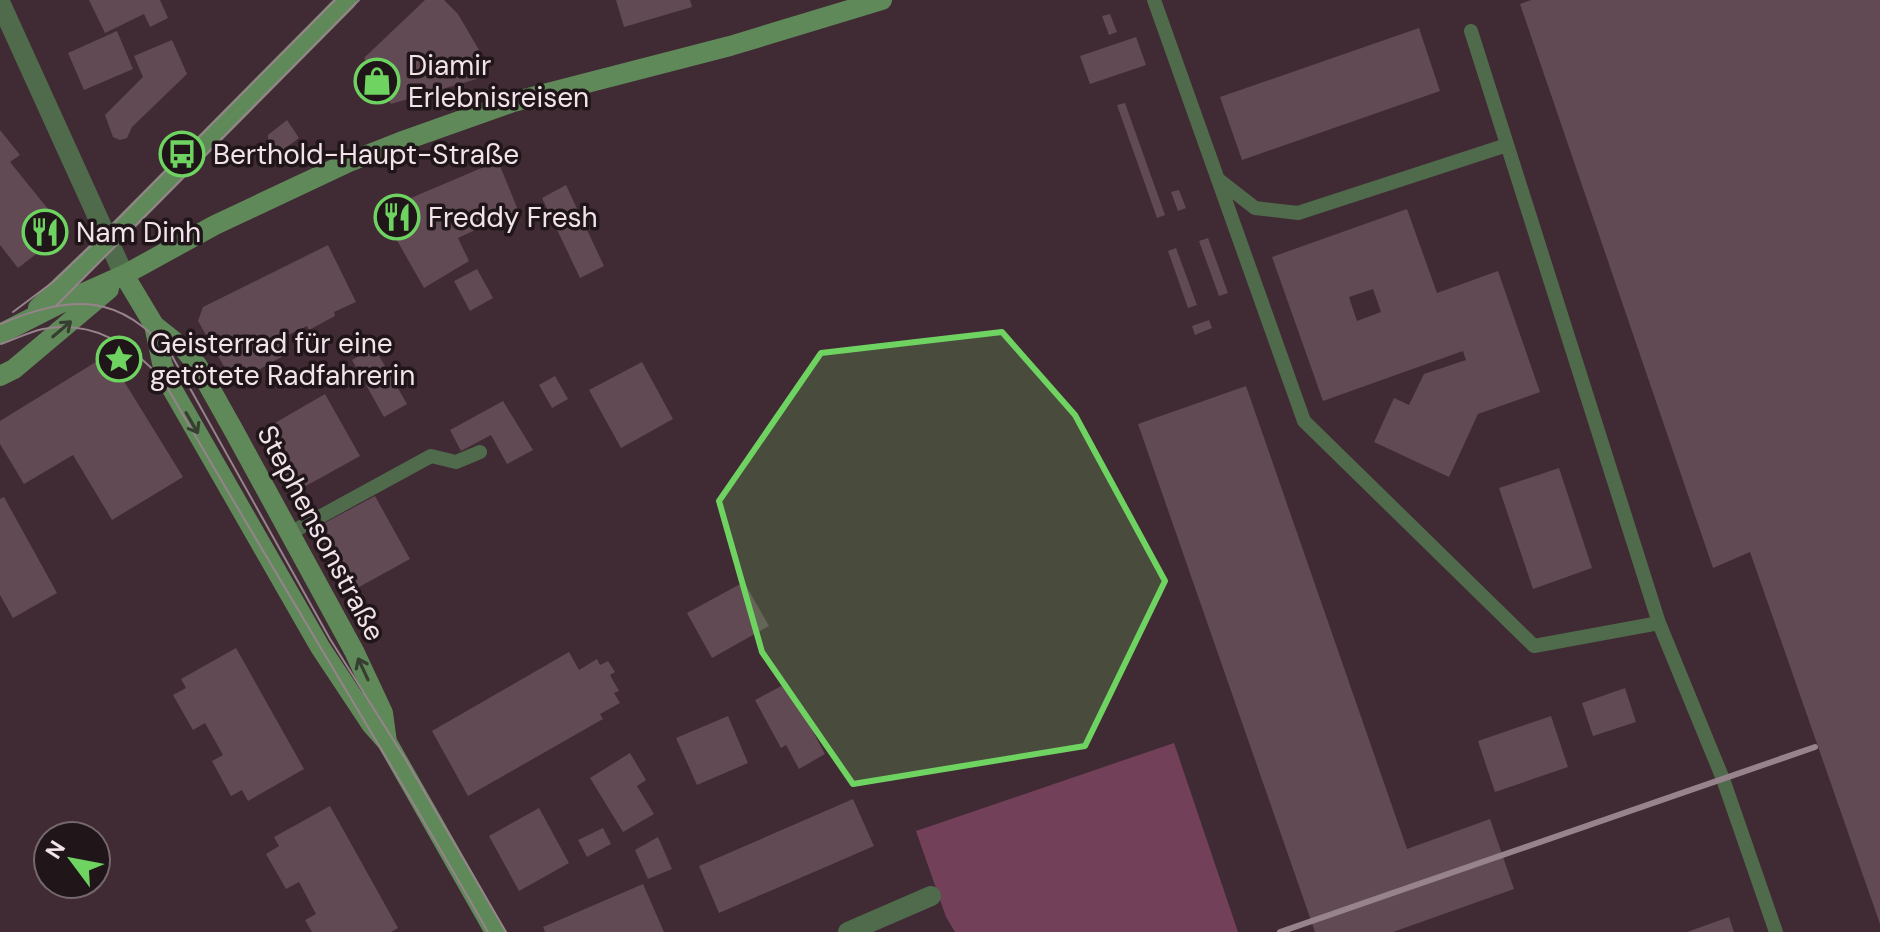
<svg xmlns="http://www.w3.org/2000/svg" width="1880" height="932" viewBox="0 0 1880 932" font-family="'DM Sans',sans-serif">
<rect width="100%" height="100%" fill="#402a34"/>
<path fill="#724159" d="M1174,743L1238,932H955L946,917L916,831Z"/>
<path fill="#614a54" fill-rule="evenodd" d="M89,0H160L168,18L150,27L144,14L105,33Z
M425,0H444L458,14L479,50L487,76L391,104L364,58Z
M616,0H690L692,7L624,27Z
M1531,0H1880V924L1750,552L1713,568L1520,4Z
M1110,14L1117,32L1109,35L1102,16Z
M1419,28L1440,91L1242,160L1220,97Z
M117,31L133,69L84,90L68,53Z
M1136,37L1146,65L1090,84L1080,56Z
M172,40L187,74L132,127L127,138L120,140L113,137L105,115L143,77L134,56Z
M1125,103L1165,215L1157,218L1117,105Z
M287,120L299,138L283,150L272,149L268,143V135Z
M0,130L20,155L10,162L61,225V235L18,268L0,245Z
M498,161L518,210L458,238L469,261L424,288L386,221L392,206Z
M566,185L604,266L580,278L542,198Z
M1179,190L1186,208L1178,211L1171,192Z
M1407,209L1437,293L1498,271L1540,392L1478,414L1449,477L1374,442L1394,398L1409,405L1424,374L1466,360L1463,351L1323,401L1272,257ZM1373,289L1381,312L1357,321L1349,297Z
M1208,238L1228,293L1219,296L1199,241Z
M328,245L356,302L334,312L335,316L309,330L307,326L282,338L290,352L234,384L198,321L203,307Z
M1176,248L1197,305L1188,308L1168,251Z
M477,269L493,298L470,311L454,281Z
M1209,320L1212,328L1195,335L1192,326Z
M374,347L407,404L384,417L352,360Z
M99,360L114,365L183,477L112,520L73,455L24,484L0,444V421Z
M642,362L673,419L621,448L589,390Z
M555,376L568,399L552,408L539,385Z
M1246,386L1407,849L1490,819L1514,889L1393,932H1315L1138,424Z
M325,394L360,456L295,492L261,431Z
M503,401L533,450L507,464L491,435L461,451L450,430Z
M1559,468L1592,568L1533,589L1499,488Z
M375,496L410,559L350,592L315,528Z
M4,497L57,593L13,618L0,595V499Z
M744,582L769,626L712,658L687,613Z
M236,648L304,769L248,801L242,790L231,796L212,761L223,755L205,723L193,730L173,695L186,688L181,679Z
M569,652L579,670L597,659L600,665L608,661L615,672L610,675L619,691L614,693L620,703L600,714L603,719L468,796L432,731Z
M787,683L825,754L799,769L786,745L781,748L755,700Z
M1625,688L1636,722L1593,736L1582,703Z
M728,716L748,763L697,785L676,738Z
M1551,716L1568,767L1495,792L1478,741Z
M630,753L646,780L637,786L654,814L623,832L590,778Z
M853,799L874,846L719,913L699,866Z
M330,806L398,928L391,932H312L305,920L316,914L299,882L286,889L266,854L279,846L274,837Z
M539,808L569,863L519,891L489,836Z
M603,828L611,844L587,857L578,840Z
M658,837L672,869L648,879L635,850Z
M643,884L664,932H545L543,927Z
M1729,917L1734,932H1687Z"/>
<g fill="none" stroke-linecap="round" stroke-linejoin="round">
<path stroke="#506a4c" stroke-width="14" d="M1154,0L1304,421L1534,646L1659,623
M1471,31L1659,623L1723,779L1776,932
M1219,180L1255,208L1298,213L1507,145
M290,533L431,456L456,462L480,452"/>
<path stroke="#506a4c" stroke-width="20" d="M0,2L124,275
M848,932L931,896"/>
<path stroke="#60895a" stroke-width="20" d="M124,275L154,325L162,363L171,387L320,647L371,724L387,742L495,932
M38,308L107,242L347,0
M154,325L184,349L197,365L234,431L354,651L383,713L387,742
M0,334L59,304L124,275L215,225L349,162L400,142L513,102L730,46L882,0
M0,376L14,369L109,289"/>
<path stroke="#96838b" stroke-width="2" d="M56,306L359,0
M13,312L53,282L103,234L335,0
M0,324C70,295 120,291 172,356L330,639L406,760L506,932
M1,344C15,339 29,332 43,329C93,320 130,344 163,380C269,565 382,746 488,932"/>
<path stroke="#96838b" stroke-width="6" d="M1280,932L1815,747"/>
</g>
<defs><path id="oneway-shaft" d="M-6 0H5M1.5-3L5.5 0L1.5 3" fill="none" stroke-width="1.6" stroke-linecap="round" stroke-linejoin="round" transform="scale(2)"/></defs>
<g stroke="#363e30">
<use href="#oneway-shaft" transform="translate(62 329) rotate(-40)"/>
<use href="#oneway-shaft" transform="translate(192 423) rotate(60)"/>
<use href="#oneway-shaft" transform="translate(363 669) rotate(-115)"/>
</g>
<path fill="#6ed360" fill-opacity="0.2" stroke="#6ed360" stroke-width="6" stroke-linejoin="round" d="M1002,332L1075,415L1165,581L1085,746L853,784L762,652L719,501L821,353Z"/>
<defs>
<g id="shop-ring" transform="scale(2.3)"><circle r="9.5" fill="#20161a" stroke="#6ed360" stroke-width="1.5"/><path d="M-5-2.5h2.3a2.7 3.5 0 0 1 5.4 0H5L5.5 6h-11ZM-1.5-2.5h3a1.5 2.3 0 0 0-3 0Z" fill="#6ed360"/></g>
<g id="bus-ring" transform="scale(2.3)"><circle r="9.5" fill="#20161a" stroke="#6ed360" stroke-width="1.5"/><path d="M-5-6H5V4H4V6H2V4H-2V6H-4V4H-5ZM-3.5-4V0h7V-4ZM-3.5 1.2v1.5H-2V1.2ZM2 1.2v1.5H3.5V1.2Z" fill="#6ed360"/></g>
<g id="restaurant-ring" transform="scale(2.3)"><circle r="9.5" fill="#20161a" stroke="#6ed360" stroke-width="1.5"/><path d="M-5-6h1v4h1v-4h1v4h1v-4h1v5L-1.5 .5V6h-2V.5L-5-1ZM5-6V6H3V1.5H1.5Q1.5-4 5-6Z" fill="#6ed360"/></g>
<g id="sight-ring" transform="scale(2.3)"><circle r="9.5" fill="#20161a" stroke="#6ed360" stroke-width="1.5"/><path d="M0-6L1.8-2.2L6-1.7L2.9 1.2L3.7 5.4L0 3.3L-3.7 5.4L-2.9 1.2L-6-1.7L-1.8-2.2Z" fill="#6ed360"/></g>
</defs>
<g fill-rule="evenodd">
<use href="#shop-ring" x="377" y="81"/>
<use href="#bus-ring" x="182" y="154"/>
<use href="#restaurant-ring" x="397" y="217"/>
<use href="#restaurant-ring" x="45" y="232"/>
<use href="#sight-ring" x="119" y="359"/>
</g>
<g text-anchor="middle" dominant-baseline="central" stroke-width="7" stroke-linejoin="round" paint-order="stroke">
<g font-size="28" fill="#f2e3e9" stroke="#20161a" text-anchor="start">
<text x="408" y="65">Diamir<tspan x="408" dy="32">Erlebnisreisen</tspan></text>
<text x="213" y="154">Berthold-Haupt-Straße</text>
<text x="428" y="217">Freddy Fresh</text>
<text x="76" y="232">Nam Dinh</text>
<text x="150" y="343">Geisterrad für eine<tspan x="150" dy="32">getötete Radfahrerin</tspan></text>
</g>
<g font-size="28" fill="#f2e3e9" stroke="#20161a">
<text transform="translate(321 533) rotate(62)">Stephensonstraße</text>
</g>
</g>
<g transform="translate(72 860) rotate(302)"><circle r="38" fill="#20161a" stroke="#74686d" stroke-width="2"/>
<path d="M0-6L14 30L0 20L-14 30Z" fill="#6ed360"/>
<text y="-12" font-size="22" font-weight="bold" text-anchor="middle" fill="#f2e3e9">N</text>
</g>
</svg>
